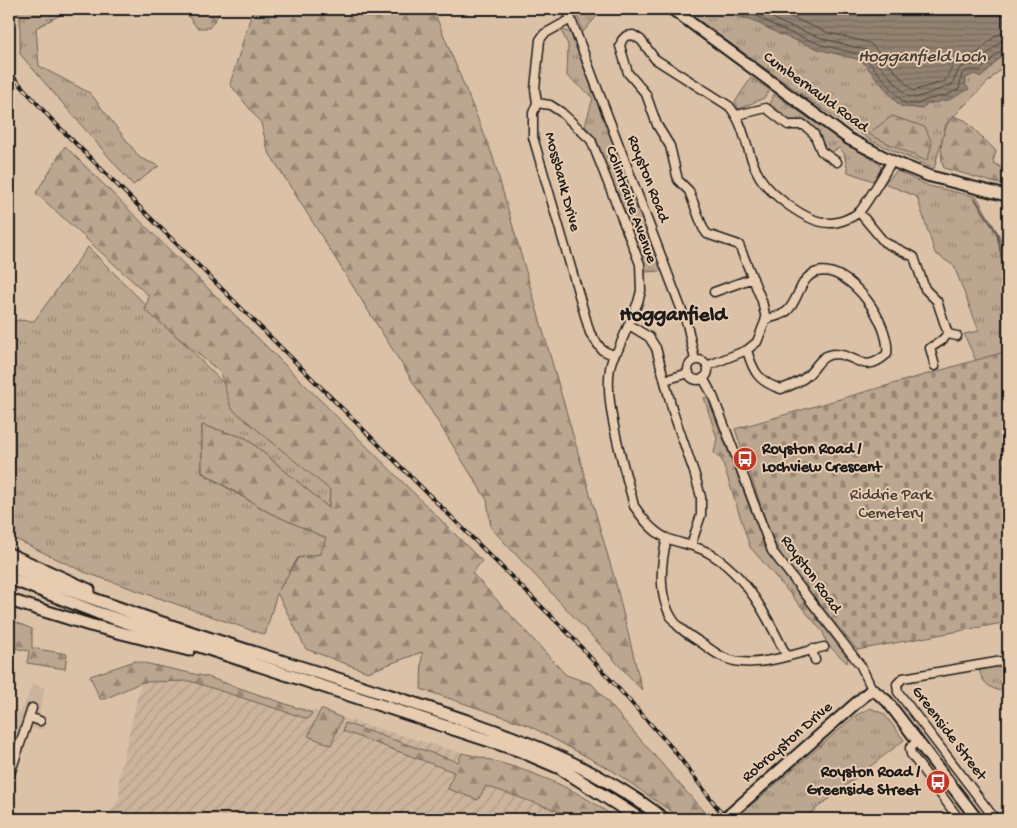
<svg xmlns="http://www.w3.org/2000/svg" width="1017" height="828" viewBox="0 0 1017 828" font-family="'Gochi Hand',sans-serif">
<defs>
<pattern id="industrial-furrows" width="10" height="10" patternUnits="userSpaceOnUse" patternTransform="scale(1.25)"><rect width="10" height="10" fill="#cbb49b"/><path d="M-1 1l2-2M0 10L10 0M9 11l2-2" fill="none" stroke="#ae9a85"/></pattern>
<pattern id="grass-tufts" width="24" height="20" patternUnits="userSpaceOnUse" patternTransform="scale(1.25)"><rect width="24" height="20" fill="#bba68f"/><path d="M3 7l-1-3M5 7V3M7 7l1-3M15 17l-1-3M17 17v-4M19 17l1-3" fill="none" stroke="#978674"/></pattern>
<pattern id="forest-firs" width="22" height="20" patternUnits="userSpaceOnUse" patternTransform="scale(1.25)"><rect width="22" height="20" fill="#bba68f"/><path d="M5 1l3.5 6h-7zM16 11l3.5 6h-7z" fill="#978674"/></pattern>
<pattern id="cemetery-stones" width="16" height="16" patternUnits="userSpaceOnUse" patternTransform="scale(1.25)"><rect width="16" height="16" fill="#bba68f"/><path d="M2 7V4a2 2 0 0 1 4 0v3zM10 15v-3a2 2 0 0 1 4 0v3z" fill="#978674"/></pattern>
<pattern id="water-rules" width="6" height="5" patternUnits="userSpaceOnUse" patternTransform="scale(1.25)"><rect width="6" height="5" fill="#928272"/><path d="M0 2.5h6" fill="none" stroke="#766a5d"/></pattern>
</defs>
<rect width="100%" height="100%" fill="#dbc2a6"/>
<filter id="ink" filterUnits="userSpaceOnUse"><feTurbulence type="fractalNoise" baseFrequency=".02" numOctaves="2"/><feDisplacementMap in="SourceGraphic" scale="10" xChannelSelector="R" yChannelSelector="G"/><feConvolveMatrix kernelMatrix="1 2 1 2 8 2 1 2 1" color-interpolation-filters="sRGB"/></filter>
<g filter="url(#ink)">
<path fill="#cbb49b" d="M33,683L45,688L39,714L47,723L43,729H31L9,796V709L21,713Z"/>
<path fill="url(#industrial-furrows)" d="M144,669L342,718L462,753L448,789L486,786L567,814L564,819H105L119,799V776Z"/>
<path fill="url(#grass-tufts)" stroke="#6c6156" d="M17,9H71L36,28L39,66L90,93L140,158L159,166L133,185L20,54V20Z
M575,9H603L583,32Z
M682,9H1008V62L946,124L934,169L872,141L821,108Z
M561,30L570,32L662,271L645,272L596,138L585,126L593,98L567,76L568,45Z
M751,78L770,90L764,98L739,109L735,102Z
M774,94L845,143L880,164L881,169L873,181L848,172L844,153L839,148L830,153L825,151L816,132L785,119L779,111L770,105Z
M897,171L929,186L977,197L1000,237L1008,277V354L976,361L964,334L979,331L954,266L935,253L917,197L884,183Z
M88,247L330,490L329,508L246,438L202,426V473L270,513L327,538L320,554L298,558L277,593L265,635L84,572L9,536V328L17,320L34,321Z
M1008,664V692C993,691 983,685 979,670Z
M870,708L884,714L904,740L803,819H745L742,813L855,716Z"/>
<path fill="url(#forest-firs)" stroke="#6c6156" d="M183,9H215L220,13L209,28H197Z
M253,9H359L369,18L414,9H433L492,154L616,584L642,690L491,528L487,500L268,151L261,123L230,84Z
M892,116L925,127L932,143L928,159L924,160L868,134Z
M953,116L965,120L996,151L993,162L1008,172L1006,186L944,168C938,152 942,128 953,116Z
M65,146L482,561L472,573L566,675L592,684L710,819H682L613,771L528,725L421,689L422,652L368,672L306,649L277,593L298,558L320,554L326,538L270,513L202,472V425L246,438L329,508L330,490L231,408L220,372L145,310L149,296L36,193Z
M707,397L767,552L848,659L847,663L827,644L823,632L750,547L722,460L714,453L717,438L704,398Z
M9,619L32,629V648L67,654L65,669L27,663L29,651L9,647Z
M135,661L208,677L312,713L308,719L190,681L142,682L105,699H100L90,676Z
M321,709L342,718L331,745L308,736Z
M345,723L458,762L462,753C516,765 573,784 616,819H564L567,814L486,786L478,800L448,789L454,772L343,731Z"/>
<path fill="url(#cemetery-stones)" stroke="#6c6156" d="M1001,353L1008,354V622L857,650L782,557L770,533L735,429Z"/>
<path fill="url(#water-rules)" stroke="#635950" d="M723,9H1008V49L982,77L974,74L966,78L965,84L969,89L949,100L927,104L922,109L900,106L861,60L821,50L779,34L750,19L735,16Z"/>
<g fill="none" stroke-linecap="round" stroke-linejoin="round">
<path stroke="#4b453e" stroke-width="1" d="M732,9L753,14L781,29L822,45L863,55L903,102L909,104H918L926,100L947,95L959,89L962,74L968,70H981L1003,48L1008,46
M756,9L784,24L824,39L866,50L907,96L916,98L952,85L959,69L966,65L978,63L1000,42L1008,40
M772,9L826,32L870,43L913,91L945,81L954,63L963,57L975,55L995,36L1008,32"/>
<path stroke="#635950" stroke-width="2" d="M975,199L997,233L1008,290"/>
<g stroke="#1c1c1c" stroke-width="11">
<path id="minor" d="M567,9L687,324L695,360
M571,19L544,34L540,40L535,89L537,103L533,113V137L590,333L602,350L613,355
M537,103L550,105L561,112L591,140L640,264L641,291L638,302L618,350C593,377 626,471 634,506C643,519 652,531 666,538C680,544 696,545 709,553C747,575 768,618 786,655
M737,115L766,108L788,125H804L814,134L821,151L837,162
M859,212L884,242L914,257L925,289L937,301L948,334L957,336
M714,292L753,278
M629,325L649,337L656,348L673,412L694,472L701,497V515L691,545
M747,350C753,372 759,382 781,389C790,386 801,382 808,375C817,367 820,355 834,354C858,354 862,376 887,354C891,324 850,264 817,272C799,277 799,301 787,311C781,316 774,317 766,319
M688 370a10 10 0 1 1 20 0a10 10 0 1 1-20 0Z
M707,366L747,350L757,342L766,319L762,301L739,245L707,234L703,228L689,191L678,180L670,146L657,125L646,94L628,73L620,46L622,40L626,36L633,35L641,40L655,59L729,106C745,124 746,151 757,172C767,193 807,223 830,223C839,223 852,218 859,212C865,207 886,170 892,161
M935,366L930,348L941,341L948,334
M703,378L713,396L772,551L861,666L872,689
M665,380L689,373
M667,538C660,566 657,603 678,626C685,633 695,639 703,644C715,653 726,661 741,662C765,665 801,652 824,647
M812,649L815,660
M29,717L40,721
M918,740L910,748L911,754L959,819
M9,777L32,708
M9,813L12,814
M995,819L898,692L897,684L903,678L1008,660"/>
</g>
<g stroke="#1c1c1c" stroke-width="14">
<path id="major" d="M672,9L849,139L892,161L929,176L1008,196
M730,814L872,689L887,701L977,819"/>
</g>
<g stroke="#1c1c1c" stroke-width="15">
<path id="highway" d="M9,554L89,590
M9,566C133,618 263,654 391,696C487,727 582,756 664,819
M9,578L98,613L518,750L560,768L640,819
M9,600L90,625L189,650"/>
</g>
<use href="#minor" stroke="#e7ccaf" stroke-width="8"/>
<use href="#major" stroke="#e7ccaf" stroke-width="10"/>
<use href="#highway" stroke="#e7ccaf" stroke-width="11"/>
<g stroke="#1c1c1c" stroke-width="4">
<path id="rail" d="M9,72L51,119L572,637L673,749L726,819"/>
</g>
<use href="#rail" stroke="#e7ccaf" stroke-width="2" stroke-dasharray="5.5" stroke-linecap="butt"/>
<g stroke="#1c1c1c" stroke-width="14" stroke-linecap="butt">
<path id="major-bridge" d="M723,819L730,814"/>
</g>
<use href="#major-bridge" stroke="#e7ccaf" stroke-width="10"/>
</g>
</g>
<defs>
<g id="bus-disc" transform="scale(1.25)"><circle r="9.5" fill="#c8321e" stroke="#e7ccaf"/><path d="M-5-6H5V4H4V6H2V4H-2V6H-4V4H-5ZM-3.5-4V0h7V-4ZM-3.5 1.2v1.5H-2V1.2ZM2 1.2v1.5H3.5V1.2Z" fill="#fff"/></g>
</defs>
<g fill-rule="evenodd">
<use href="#bus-disc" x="745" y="459"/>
<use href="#bus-disc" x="938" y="782"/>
</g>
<g text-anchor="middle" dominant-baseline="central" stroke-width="4" stroke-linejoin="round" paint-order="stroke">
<g font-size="16" fill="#1c1c1c" stroke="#e7ccaf">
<text transform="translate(815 93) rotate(36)">Cumbernauld Road</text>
<text transform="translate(647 179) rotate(69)">Royston Road</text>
<text transform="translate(561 182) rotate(75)">Mossbank Drive</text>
<text transform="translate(630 205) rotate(70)">Colintraive Avenue</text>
<text transform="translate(810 575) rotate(54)">Royston Road</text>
<text transform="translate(948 734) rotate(53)">Greenside Street</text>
<text transform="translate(788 743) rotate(-41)">Robroyston Drive</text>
</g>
<g font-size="16" font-weight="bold" fill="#1c1c1c" stroke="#e7ccaf" text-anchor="start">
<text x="762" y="450">Royston Road /<tspan x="762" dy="18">Lochview Crescent</tspan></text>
<text x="920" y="773" text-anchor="end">Royston Road /<tspan x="920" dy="18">Greenside Street</tspan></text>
</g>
<g font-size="16" fill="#443e39" stroke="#e7ccaf">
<text x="891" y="496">Riddrie Park<tspan x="891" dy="18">Cemetery</tspan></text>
</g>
<g font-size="18" font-style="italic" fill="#45403a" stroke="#e7ccaf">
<text x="922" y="57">Hogganfield Loch</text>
</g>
<g font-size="21" font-weight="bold" fill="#1c1c1c" stroke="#e7ccaf">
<text x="673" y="316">Hogganfield</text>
</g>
</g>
<rect width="1017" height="828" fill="none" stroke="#e7ccaf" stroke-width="30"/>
<rect x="15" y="15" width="987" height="798" fill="none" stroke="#1c1c1c" stroke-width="2" filter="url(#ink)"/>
</svg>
